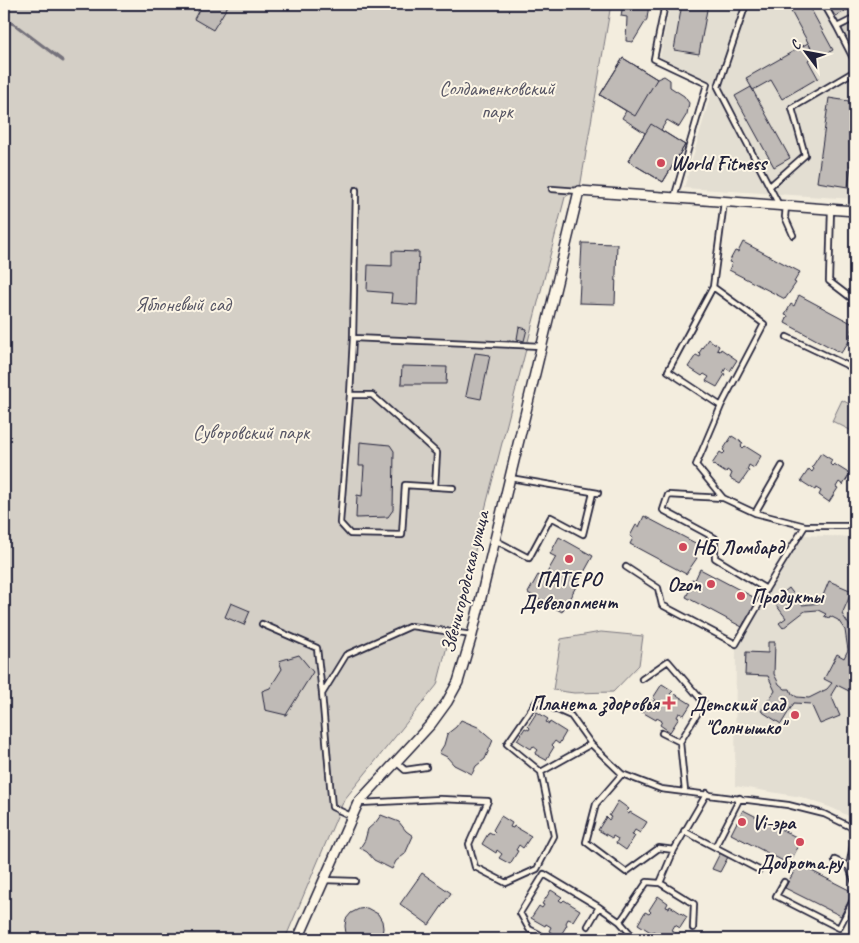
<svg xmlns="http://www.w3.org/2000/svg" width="859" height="943" viewBox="0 0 859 943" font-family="Caveat,sans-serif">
<rect width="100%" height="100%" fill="#f3edde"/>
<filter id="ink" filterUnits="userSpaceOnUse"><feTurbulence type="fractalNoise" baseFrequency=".02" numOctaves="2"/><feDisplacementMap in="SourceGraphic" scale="10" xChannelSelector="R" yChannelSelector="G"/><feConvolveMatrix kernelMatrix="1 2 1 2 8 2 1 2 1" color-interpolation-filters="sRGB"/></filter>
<g filter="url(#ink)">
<path fill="#e3ded2" d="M670,4H855V199L684,188L714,83L660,57Z
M802,535L855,537V819L832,808L801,797L735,786L736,644L749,629L760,610L769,587Z"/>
<path fill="#d4cfc6" stroke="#7b7880" d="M4,4H611L580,188L565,197L480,529L459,620L454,619L437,685L344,800L285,939H4Z
M855,22V55L841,29Z
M842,400L855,407V426L852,431L832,421Z
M601,632L643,636L639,665L613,692L574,693L553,690L561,639Z"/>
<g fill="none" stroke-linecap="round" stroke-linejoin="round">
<path stroke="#75727b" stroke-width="3" d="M4,21L14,24L63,61"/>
</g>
<path fill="#bfbab6" stroke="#22223b" d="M202,4H229L213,30L194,19Z
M623,4H649L647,19L633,42L626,41L627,17L621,16Z
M682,4H708L699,54L674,50Z
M787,4H808L833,50L817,59Z
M827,4H855V6L834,17Z
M808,43L815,55L808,60L818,78L782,99L771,80L753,90L746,78Z
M623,58L657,79L664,76L670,80V87L684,96L689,103L687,114L679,127L667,120L661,130L685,145L663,182L628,161L645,133L622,118L626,111L600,95Z
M623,58L657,79L635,116L600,95Z
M751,87L790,158L774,167L735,96Z
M829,98L855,102V137L848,187L817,182Z
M651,124L685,145L663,182L628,161Z
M743,242L800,272L794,282L796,283L785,299L729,270L732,263L729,262L735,251L738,252Z
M582,243L617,244L615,304L579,303Z
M392,251L419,252L417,305L391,303L392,293L367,291L368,265L392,266Z
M799,295L855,325L850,336L852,337L841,353L785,323L788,316L785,315L791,304L794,306Z
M519,327L527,329L524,341L517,339Z
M708,339L719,346L717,350L720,351L721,349L737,360L730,371L726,368L723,373L725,374L717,387L706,381L709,377L704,374L702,376L688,367L696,355L700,357L701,355L699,353Z
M475,353L490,355L481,399L466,396Z
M402,366L447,367L446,384H401Z
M732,436L743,443L741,446L743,448L745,446L761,456L754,468L749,465L747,470L749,471L740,484L730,478L732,473L727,470L726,473L712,464L720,452L723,454L725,452L723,450Z
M360,442L390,445L394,451L393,510L388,517L356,518L357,495L362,496L364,466H359Z
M821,453L832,460L830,464L832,466L834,464L850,474L843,485L839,482L836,487L838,488L829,502L819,495L821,491L816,488L815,490L801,481L809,469L812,472L814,469L812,467Z
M644,516L701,546L695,557L697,558L686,574L630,544L633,538L630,536L636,525L639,527Z
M559,537L593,556L562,612L528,593L538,575L544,578L556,557L550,554Z
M700,569L757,599L747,622L745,621L742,627L686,597L689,591L686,589L692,579L695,580Z
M829,581L852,591L842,614L851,628L855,627V650L850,660L855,663V694L837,685L831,695L840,716L820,724L811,704L794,703L781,724L761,711L775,691L768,676L745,675L746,652L768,653V642H775L774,674L779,684L785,689H790L792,694L797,697L809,698L827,689L832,683L824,679L837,654L844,658L848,650L845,630L838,620L830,616L829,618L824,616L826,614L818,610L805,611L783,628L779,623L786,618L773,601L789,588L802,605L820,603Z
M231,603L250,611L244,625L225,617Z
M299,655L313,672L286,715L265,710L262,691L270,688L282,669L279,661Z
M662,684L673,691L670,694L673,696L675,694L691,704L684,715L679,713L677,717L679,718L670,732L660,725L662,721L657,718L656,720L642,712L650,700L653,702L655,699L653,698Z
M537,712L548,719L546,722L549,724L550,722L566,732L559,744L555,741L552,745L554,747L546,760L535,754L538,750L533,746L531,749L517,740L525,728L529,730L530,728L528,726Z
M461,720L478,727L493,740L485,759L476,766L472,774L454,765L447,757L439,753L444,745L447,734L456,727Z
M618,801L629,809L626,812L629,814L630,812L647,822L640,833L635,830L632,835L635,836L626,850L616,843L618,839L613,836L612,838L598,830L606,817L609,820L611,817L609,816Z
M743,810L802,840L789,864L731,834Z
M381,815L399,822L406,831L413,836L405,854L396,861L392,869L374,860L367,852L360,848L365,840L368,829L376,822Z
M501,816L512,823L510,827L513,828L514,826L531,836L523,848L519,845L516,850L518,851L510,864L499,858L502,854L497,850L496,853L482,844L489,832L493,834L495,832L493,830Z
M720,853L728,857L720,872L712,869Z
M798,864L853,892L841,916L785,888Z
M422,873L451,893L429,925L400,904Z
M551,890L562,897L559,900L562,902L564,900L580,910L573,921L568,919L566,923L567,925L559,938L549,931L551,927L546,924L545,926L531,918L539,906L542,908L544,905L542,904Z
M658,896L668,903L666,907L669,908L670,906L687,917L680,928L675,925L672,930L674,931L669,939H658L656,938L658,934L653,931L652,933L638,924L645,912L649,914L651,912L649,910Z
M367,908L378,914L382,921L383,928L382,935L379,939H349L346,934L345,926L346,919L351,913L359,909Z"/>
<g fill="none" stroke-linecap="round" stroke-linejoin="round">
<g stroke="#22223b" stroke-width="8">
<path id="lane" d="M665,4L654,59L707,84L674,198
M746,4L718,87L779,205
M824,4L837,27L855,18
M837,27L855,62
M770,186L805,155L792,108L855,71
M552,189L579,191
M356,190L353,338L541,346
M786,206L785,217L793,235
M831,209L829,281L855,301
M713,287L764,324L721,406L668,371L713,287L724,202
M787,337L855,369
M350,395L353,338
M721,406L696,465L723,498L755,513L805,526H855
M510,478L598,493
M435,487L437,453L372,395H350L340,523L350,534L402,535L405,485L453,488
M723,498L668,495L663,510L715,538V558L766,589
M755,513L782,466
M495,540L529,558L551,517L583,534L593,493
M626,567L658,588L662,605L736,644L762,599L766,589L805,526
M262,624L317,648L322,693
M642,679L668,661L704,703L680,742L685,791
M662,733L680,742
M396,762L405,770L426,767
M541,772L507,744L537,701L571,716L591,744
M622,774L596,804L586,842L626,872L659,848L674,850
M360,803L440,799L488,801L469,844L475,867L506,883L537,869L554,836L541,772L591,744L622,774L661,789L788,805L824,814L855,829
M351,816L332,807L322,694L346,655L411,626L472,635
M684,831L759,870
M855,835L849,867L855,883
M715,847L740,798
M835,860L849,867
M324,880L355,881
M784,882L776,896L839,928L855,897
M588,926L599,907L620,922
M693,928L694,904L660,883L674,850L707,793
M539,934L529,929L520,913L544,874L599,907
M635,939L620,922L647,882L660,883"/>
</g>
<g stroke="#22223b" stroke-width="12">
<path id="street" d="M298,939L358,803L431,724L447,702L458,682L472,635L579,191L855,211"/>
</g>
<use href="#lane" stroke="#fcf5e5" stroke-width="4.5"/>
<use href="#street" stroke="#fcf5e5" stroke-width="9"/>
</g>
</g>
<g fill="#d1495b" stroke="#fcf5e5" stroke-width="2">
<circle cx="661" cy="163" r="5"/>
<circle cx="683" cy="547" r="5"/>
<circle cx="569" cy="559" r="5"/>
<circle cx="711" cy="584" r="5"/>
<circle cx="741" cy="596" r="5"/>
<path d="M666.5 695.5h5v5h5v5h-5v5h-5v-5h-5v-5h5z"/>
<circle cx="795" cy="715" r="5"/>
<circle cx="742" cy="822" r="5"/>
<circle cx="800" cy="842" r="5"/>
</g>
<g text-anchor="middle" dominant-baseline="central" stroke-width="4" stroke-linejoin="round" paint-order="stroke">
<g font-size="20" fill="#575665" stroke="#fcf5e5">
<text x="497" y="88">Солдатенковский<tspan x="497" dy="23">парк</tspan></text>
<text x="183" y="304">Яблоневый сад</text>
<text x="251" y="432">Суворовский парк</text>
</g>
<g font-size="20" font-weight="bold" fill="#22223b" stroke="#fcf5e5" text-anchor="start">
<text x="671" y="163">World Fitness</text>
<text x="693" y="547">НБ Ломбард</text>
<text x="569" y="579" text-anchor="middle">ПАТЕРО<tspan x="569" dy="23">Девелопмент</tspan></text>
<text x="701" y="584" text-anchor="end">Ozon</text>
<text x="751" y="596">Продукты</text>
<text x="659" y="703" text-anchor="end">Планета здоровья</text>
<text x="785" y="704" text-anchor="end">Детский сад<tspan x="785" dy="23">"Солнышко"</tspan></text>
<text x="752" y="822">Vi-эра</text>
<text x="800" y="862" text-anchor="middle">Доброта.ру</text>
</g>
<g font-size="20" fill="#22223b" stroke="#fcf5e5">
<text transform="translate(465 582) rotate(-76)">Звенигородская улица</text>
</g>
</g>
<rect width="859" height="943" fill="none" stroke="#fcf5e5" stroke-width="20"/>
<rect x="10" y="10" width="839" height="923" fill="none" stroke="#22223b" stroke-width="2" filter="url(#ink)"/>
<g transform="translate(806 52) rotate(302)" stroke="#fcf5e5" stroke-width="4" paint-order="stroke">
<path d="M0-4L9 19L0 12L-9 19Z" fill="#22223b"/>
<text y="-8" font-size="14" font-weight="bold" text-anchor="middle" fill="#22223b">С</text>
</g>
</svg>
